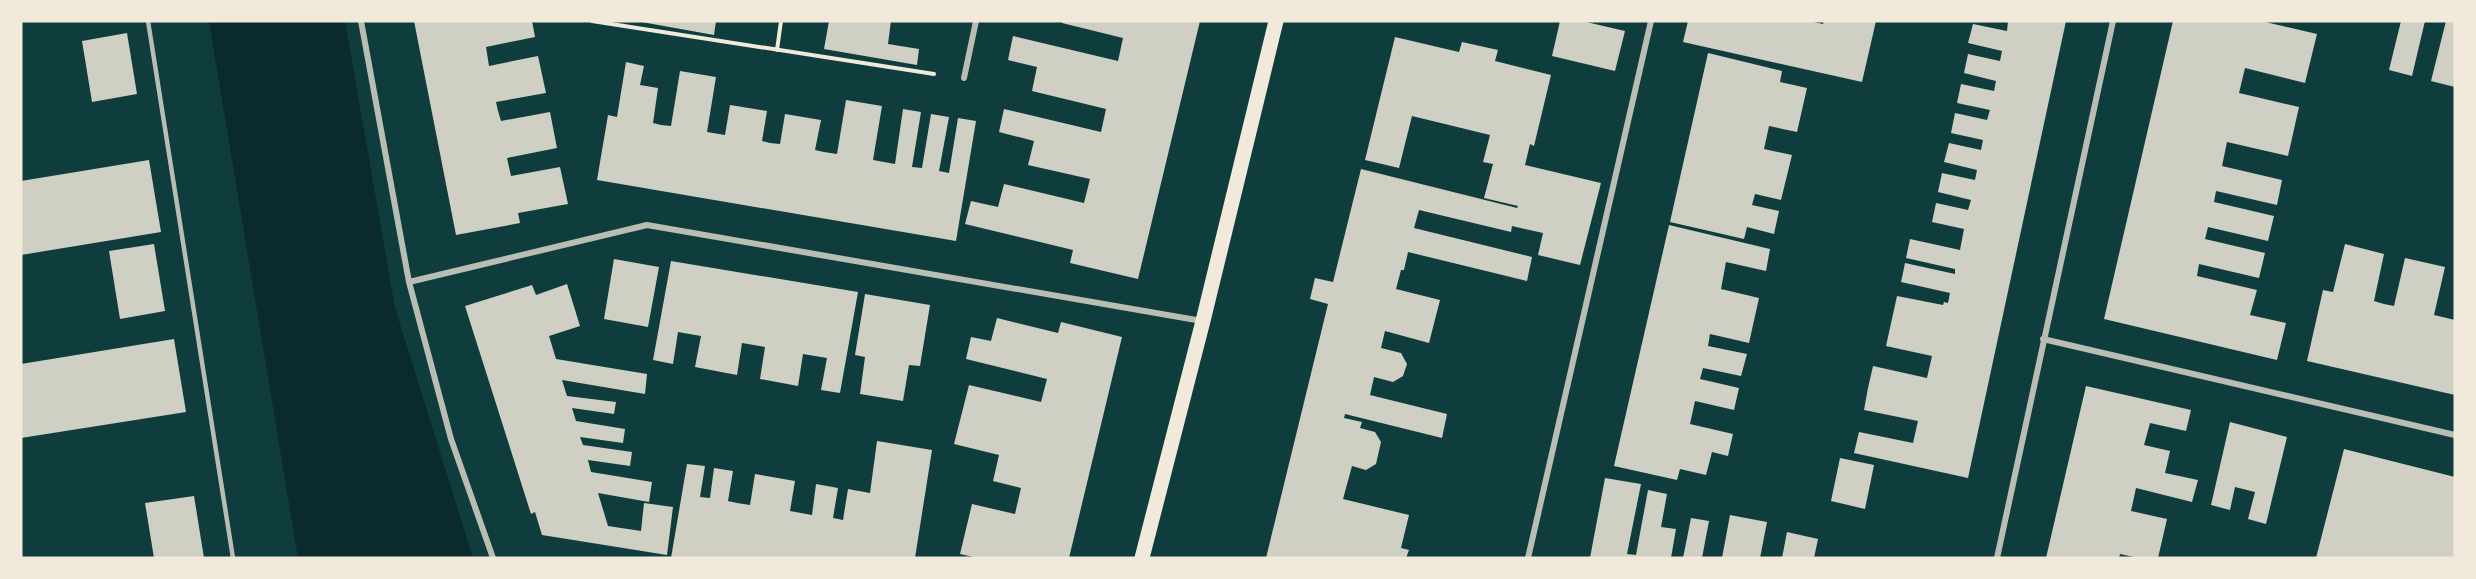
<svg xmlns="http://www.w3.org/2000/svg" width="2476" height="579" viewBox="0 0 2476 579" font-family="Overpass,sans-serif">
<rect width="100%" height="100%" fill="#0f3d3e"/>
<path fill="#0a2a2b" d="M209,21H345L395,308L473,558H298Z"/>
<path fill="#cfcfc3" d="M414,21H532L535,37L486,47L489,66L538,56L546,93L496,102L498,111L501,121L550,112L557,148L507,158L511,176L560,167L568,204L518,213L520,223L456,235Z
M636,21H716L714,35Z
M829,21H891L888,44L919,49L917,65L824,49Z
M1062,21H1200L1138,279L1070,263L1073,250L965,224L971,201L998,207L1004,184L1084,203L1090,179L1028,165L1034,141L999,132L1004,109L1101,132L1106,109L1032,91L1037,67L1008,60L1013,36L1118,61L1123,38L1062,23Z
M1560,21H1582L1625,31L1615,71L1552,56Z
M1688,21H1809L1823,24L1824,21H1876L1862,82L1683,42Z
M2008,21H2066L1968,478L1854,453L1859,432L1913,443L1918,421L1864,410L1868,388L1873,366L1927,378L1932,356L1886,346L1897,296L1943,305L1944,302L1948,303L1950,293L1901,282L1905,263L1955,274V269L1906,258L1910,239L1960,250L1964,229L1932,222L1936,203L1968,210L1971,200L1938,192L1942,173L1975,180L1977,170L1944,162L1949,143L1981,150L1983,140L1951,133L1955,113L1987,120L1990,110L1957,103L1961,84L1994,91L1996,81L1964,73L1968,54L2000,61L2002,51L1968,43L1973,24L2007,31Z
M2173,21H2261L2317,34L2305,83L2245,68L2239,93L2299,107L2288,156L2227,142L2222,166L2282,180L2277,205L2216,191L2214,202L2274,216L2268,241L2208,227L2205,239L2265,253L2259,278L2199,264L2197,276L2257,290L2250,315L2286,323L2277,360L2104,319Z
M2401,21H2425L2412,76L2389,70Z
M2446,21H2455V87L2431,81Z
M127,33L137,94L92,102L82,41Z
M1395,37L1459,52L1462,42L1498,50L1495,61L1551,75L1534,146L1530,144L1525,165L1601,183L1580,265L1538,255L1543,233L1512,226L1511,232L1419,210L1414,228L1532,257L1527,281L1408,252L1404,270H1401L1396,289L1440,300L1429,343L1385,331L1381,348L1401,353L1407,364L1403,376L1393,382L1374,377L1370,395L1447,414L1442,438L1345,414L1344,418L1362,422L1360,428L1375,432L1381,442L1376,464L1366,470L1352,466L1343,499L1409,515L1401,548L1409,550L1406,558H1266L1328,304L1310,299L1315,278L1333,282L1361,169L1517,208L1518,206L1484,198L1493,164L1483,162L1490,135L1412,116L1399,168L1365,160Z
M1708,53L1782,71L1780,82L1807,88L1797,132L1769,126L1764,149L1792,155L1781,200L1755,194L1752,205L1779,211L1774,234L1747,227L1744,239L1670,222Z
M626,62L644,66L640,85L658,88L653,123L661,125L671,126L680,71L716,77L707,132L725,135L730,105L767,111L762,141L770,143L780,144L785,114L821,120L815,150L824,152L837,154L846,100L882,106L873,160L895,164L903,109L921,112L912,167L922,168L931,114L949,117L939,171L949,173L958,118L976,121L956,241L597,180L608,115L617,117Z
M149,160L161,232L21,255V181Z
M1669,225L1770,249L1766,271L1726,262L1721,289L1759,298L1749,343L1710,334L1708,346L1747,354L1741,376L1703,368L1700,379L1739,388L1734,410L1695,401L1690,424L1733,434L1728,456L1712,452L1706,475L1680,469L1677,480L1614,466Z
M154,244L165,311L120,319L109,251Z
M2345,244L2384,254L2374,301L2384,304L2394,306L2405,258L2445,267L2434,315L2455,320V395L2307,361L2323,290L2333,292Z
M614,259L659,267L648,327L604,319Z
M671,261L858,292L840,393L821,390L827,358L803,354L798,386L760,379L765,347L742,343L737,375L695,367L701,336L678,332L673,364L653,360Z
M567,284L580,326L549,336L556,359L647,374L645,394L562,380L567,396L616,402L614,414L572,408L576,421L625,429L623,443L580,437L583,445L632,452L630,466L588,460L591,472L652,482L649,502L598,493L608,526L641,531L644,503L673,507L667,555L542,535L535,512L531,514L465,306L532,285L536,295Z
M865,294L930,305L920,366L909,365L903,401L860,394L865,357L855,355Z
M997,318L1058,333L1061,322L1122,337L1069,558H978L960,554L972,504L1015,514L1021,488L993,481L999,455L954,444L969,385L1041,402L1047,379L966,359L971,337L991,341Z
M174,339L186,412L21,438V364Z
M2086,386L2191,410L2186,431L2150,423L2144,445L2170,451L2165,473L2198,480L2192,502L2136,488L2131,511L2167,519L2158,558H2139L2120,554L2119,558H2046Z
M2230,422L2287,437L2266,524L2248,519L2255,492L2235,487L2230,510L2211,505Z
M877,441L932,450L915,558H671L687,464L705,466L700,497L710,498L714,468L733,471L728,501L737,503L750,505L755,474L795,481L790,511L812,515L816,484L838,488L833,518L843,520L848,489L870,493Z
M2344,449L2455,477V558H2316Z
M1840,458L1874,465L1865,509L1831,501Z
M1605,478L1641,484L1627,554L1636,555L1648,490L1667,494L1661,527L1676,529L1671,558H1590Z
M194,496L204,558H154L145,503Z
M1730,515L1767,522L1760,558H1722Z
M1691,518L1709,521L1702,558H1683Z
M1787,532L1818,539L1814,558H1782Z"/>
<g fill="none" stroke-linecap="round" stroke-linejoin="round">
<path stroke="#f1e9da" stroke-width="4" d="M592,21L934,74
M777,50L781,21"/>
<path stroke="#b8beb3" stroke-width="4.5" d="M148,21L233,558"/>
<path stroke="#b8beb3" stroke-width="6" d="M361,21L409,282L451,439L493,558
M964,78L976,21
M409,282L647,225L1202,321
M2043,339L2455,435
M1528,558L1651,21
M1997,558L2113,21"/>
<path stroke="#f1e9da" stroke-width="15" d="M1142,558L1203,321L1276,21"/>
</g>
<rect width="2476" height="579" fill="none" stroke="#f1e9da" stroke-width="45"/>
</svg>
